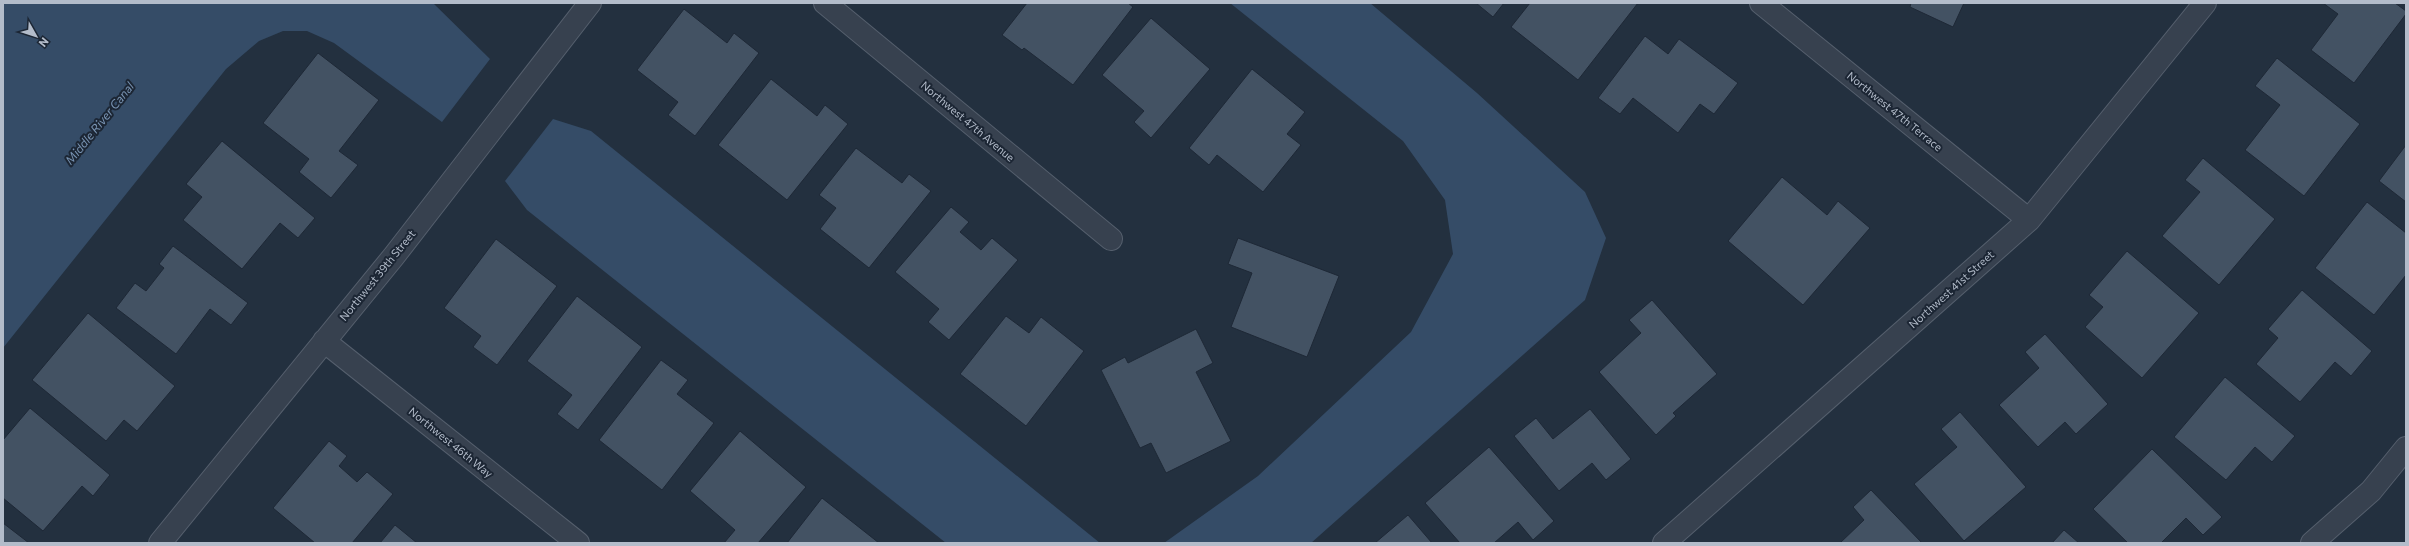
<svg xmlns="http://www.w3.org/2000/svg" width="2409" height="546" viewBox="0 0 2409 546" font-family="Commissioner,sans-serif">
<rect width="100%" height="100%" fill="#23303f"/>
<path fill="#354c67" d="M3,3H433L490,59L442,122L334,43L307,31H283L259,41L226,69L3,348Z
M1230,3H1370L1477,93L1585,192L1606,238L1585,300L1311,543H1164L1258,476L1411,332L1453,254L1445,200L1403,141Z
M553,119L591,131L1100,543H946L527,210L505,181Z"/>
<path fill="#435263" stroke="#1e2836" d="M1027,3H1128L1133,7L1073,85L1024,48L1022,50L1002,35Z
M1476,3H1504L1493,17Z
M1530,3H1638L1578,80L1511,27Z
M1911,3H1964L1953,27L1910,7Z
M2323,3H2395L2406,11V14L2354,83L2311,50L2338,14Z
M684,9L727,43L734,33L759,53L695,136L668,115L678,102L637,70Z
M1151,18L1210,69L1151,138L1134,122L1144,111L1102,75Z
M1645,36L1668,54L1679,39L1738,83L1714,114L1700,104L1678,133L1633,98L1620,114L1598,98Z
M318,53L379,100L339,151L358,165L331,198L299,172L309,159L263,123Z
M2277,58L2360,124L2304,196L2245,150L2280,105L2255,86Z
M1252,69L1305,112L1287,134L1301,145L1263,192L1217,155L1209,165L1189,148Z
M771,79L817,116L825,105L848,124L787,200L718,145Z
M222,141L315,218L298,238L280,223L242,269L183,220L202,197L186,184Z
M2406,145V202L2379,181Z
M856,148L902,183L909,174L931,191L869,268L820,229L836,208L819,195Z
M2203,158L2275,219L2219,285L2162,236L2200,192L2185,180Z
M1782,177L1827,215L1838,201L1870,228L1803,305L1728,241Z
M2367,202L2406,233V275L2374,315L2315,268Z
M951,207L969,222L960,232L981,250L992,238L1018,260L949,340L928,322L939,309L895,272Z
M1238,238L1339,276L1307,357L1231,327L1252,273L1228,264Z
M496,239L557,286L497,365L473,347L481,336L444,308Z
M173,246L248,303L231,325L210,309L176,354L116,308L135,283L146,291L164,268L159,264Z
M2127,251L2199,313L2142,378L2085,327L2103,307L2089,295Z
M2302,290L2372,351L2351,376L2335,362L2300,402L2256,364L2278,338L2268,329Z
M577,296L642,347L578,430L557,414L572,395L527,361Z
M1652,300L1717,374L1673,413L1676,416L1656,435L1599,372L1641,333L1629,320Z
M88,313L175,386L137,431L124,420L106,441L32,380Z
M1006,316L1029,333L1041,317L1084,351L1026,426L960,374Z
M1196,329L1213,363L1196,372L1231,441L1166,473L1151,443L1140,448L1101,370L1125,357L1128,363Z
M2045,334L2108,404L2076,434L2065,422L2038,447L1999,405L2039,368L2025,352Z
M661,360L688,380L677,394L714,423L662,490L599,440Z
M2225,377L2295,436L2272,462L2255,447L2226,480L2174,437Z
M30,408L110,475L93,496L82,486L43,531L3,498V440Z
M1590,409L1631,459L1606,480L1592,463L1559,491L1514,436L1536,418L1553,439Z
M1960,412L2026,487L1964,541L1914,484L1957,447L1941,429Z
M740,431L806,487L758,543H724L735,530L690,491Z
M329,441L347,456L339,466L357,482L367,472L393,494L352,543H315L273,508Z
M1489,447L1554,521L1533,540L1518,522L1494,543H1460L1425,503Z
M2152,449L2222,517L2203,535L2186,518L2161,543H2128L2093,509Z
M1871,490L1922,543H1840L1864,520L1853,507Z
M822,498L879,543H787Z
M1408,515L1432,543H1375Z
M3,523L29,543H3Z
M395,525L417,543H380Z
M2064,530L2079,543H2052Z"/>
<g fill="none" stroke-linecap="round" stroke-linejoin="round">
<g stroke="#555f6d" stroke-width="24">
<path id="minor" d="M825,3L1111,239
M1761,3L2029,220
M324,341L578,543
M160,543L394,256L590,3
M1664,543L2029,220L2205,3
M2312,543L2371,491L2406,448"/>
</g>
<use href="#minor" stroke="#37414f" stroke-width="22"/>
</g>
<g text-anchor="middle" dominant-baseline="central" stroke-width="4" stroke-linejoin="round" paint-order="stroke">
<g font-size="11" fill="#b3bcca" stroke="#1c2634">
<text transform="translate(1895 111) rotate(39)">Northwest 47th Terrace</text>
<text transform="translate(968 121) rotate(40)">Northwest 47th Avenue</text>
<text transform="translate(377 275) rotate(-51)">Northwest 39th Street</text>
<text transform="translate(1951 289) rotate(-42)">Northwest 41st Street</text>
<text transform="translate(451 442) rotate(39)">Northwest 46th Way</text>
</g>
<g font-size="12" font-style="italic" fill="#7994b3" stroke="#1c2634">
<text transform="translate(99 123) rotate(-51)">Middle River Canal</text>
</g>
</g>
<rect width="2409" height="546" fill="none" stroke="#b3bcca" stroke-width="8"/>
<g transform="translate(36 36) rotate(129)" stroke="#1c2634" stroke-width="3" paint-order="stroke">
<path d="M0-3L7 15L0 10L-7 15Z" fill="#b3bcca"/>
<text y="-6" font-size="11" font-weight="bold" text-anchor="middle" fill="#b3bcca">N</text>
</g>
</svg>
